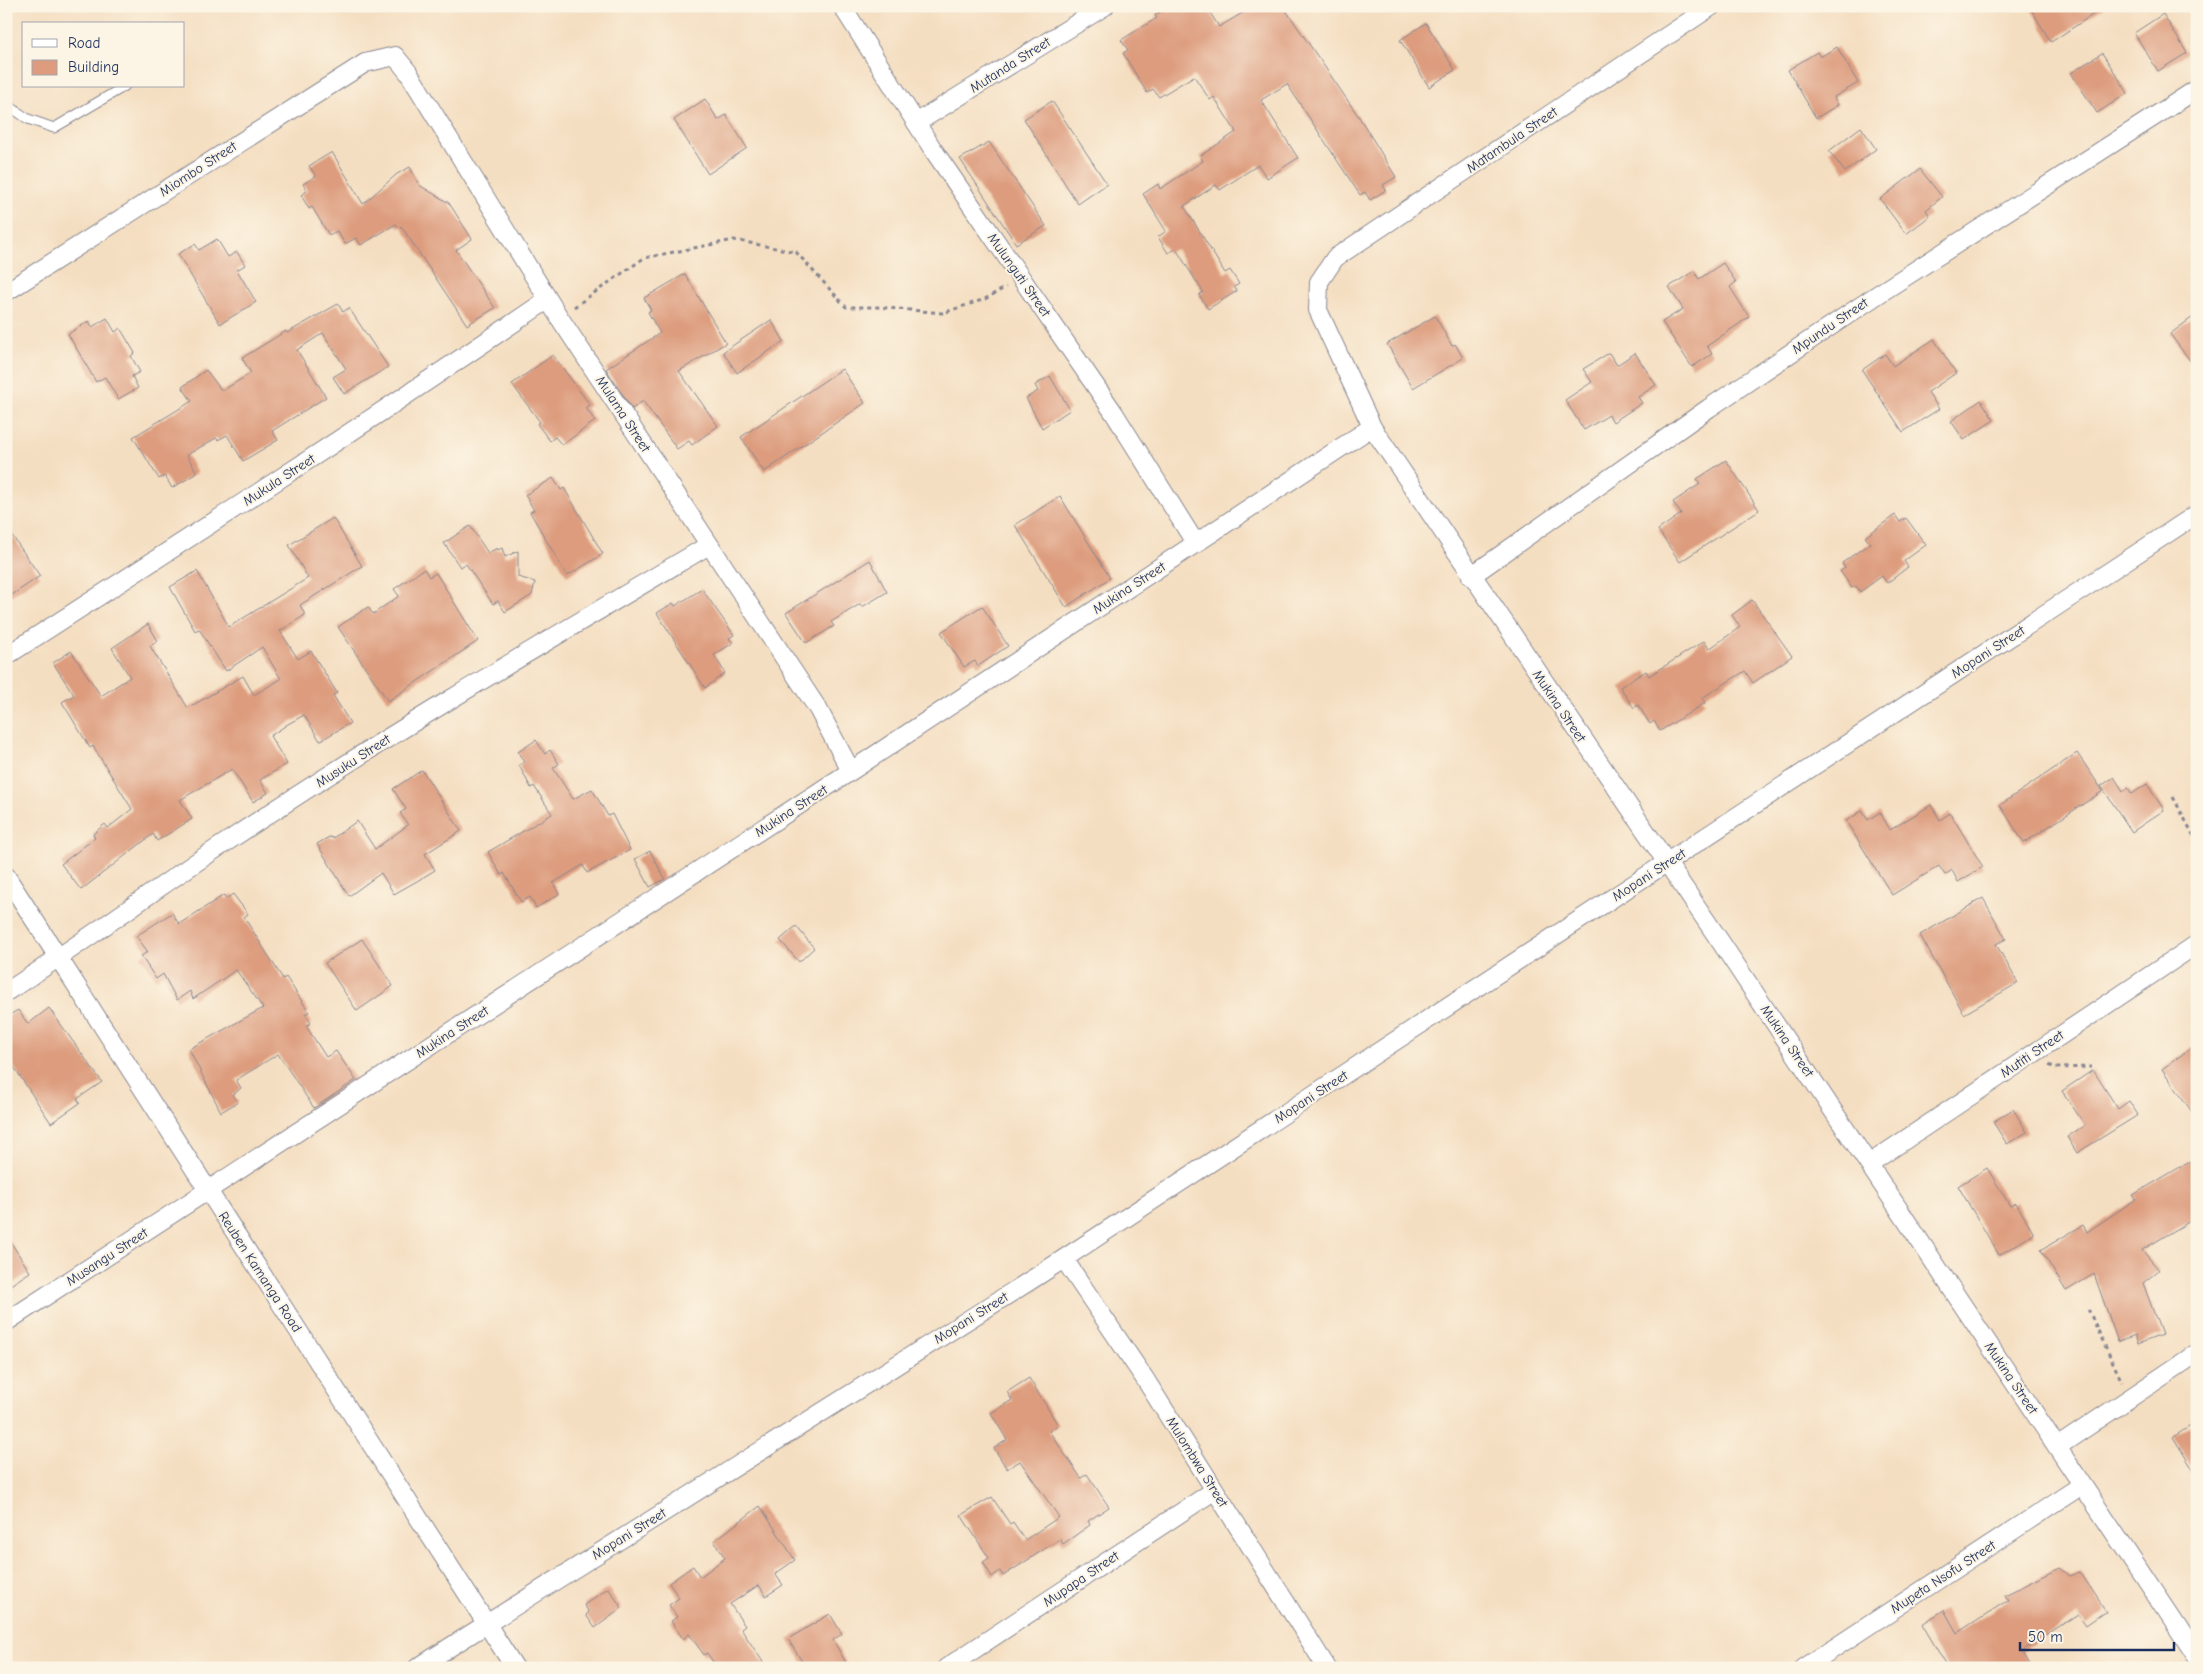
<svg xmlns="http://www.w3.org/2000/svg" width="2203" height="1674" viewBox="0 0 2203 1674" font-family="'Comic Neue',sans-serif">
<rect width="100%" height="100%" fill="#fcf5e5"/>
<filter id="ink" filterUnits="userSpaceOnUse"><feTurbulence type="fractalNoise" baseFrequency=".02" numOctaves="2"/><feDisplacementMap in="SourceGraphic" scale="10" xChannelSelector="R" yChannelSelector="G"/><feConvolveMatrix kernelMatrix="1 2 1 2 8 2 1 2 1" color-interpolation-filters="sRGB"/></filter>
<filter id="wash" filterUnits="userSpaceOnUse"><feTurbulence type="fractalNoise" baseFrequency=".0096" numOctaves="4" result="noise"/><feDisplacementMap in="SourceGraphic" scale="20" xChannelSelector="R" yChannelSelector="G"/><feGaussianBlur stdDeviation="1.12" result="paint"/><feColorMatrix in="noise" values="0 0 0 0 0 0 0 0 0 0 0 0 0 0 0 0 0 1.4 0 .05"/><feComposite in="paint" operator="in"/></filter>
<g filter="url(#wash)">
<rect width="100%" height="100%" fill="#f4dec1"/>
<g id="blocks">
<path fill="#dd9c7e" d="M1170,6H1206L1219,27L1254,6H1283L1359,117L1396,177L1383,185L1386,190L1370,200L1365,192L1360,195L1287,84L1261,100L1298,158L1267,178L1258,165L1220,190L1216,185L1184,206L1225,273L1230,270L1239,284L1234,287L1237,291L1208,309L1199,295L1203,292L1176,249L1168,253L1158,237L1166,231L1143,194L1158,184L1160,189L1203,161L1200,156L1236,132L1214,97L1210,100L1194,76L1159,97L1153,89L1147,93L1123,53L1128,50L1121,40L1157,18L1155,15Z
M2029,6H2106L2051,42Z
M2163,14L2187,53L2158,71L2134,33Z
M1426,23L1455,70L1429,87L1400,40Z
M1837,47L1858,83L1834,97L1838,105L1816,118L1788,70L1817,52L1820,57Z
M2102,53L2128,93L2097,113L2071,73Z
M705,99L718,120L726,115L747,148L708,174L674,120Z
M1052,101L1107,184L1078,204L1024,119Z
M1861,127L1876,149L1845,172L1829,151Z
M989,142L1046,226L1016,244L960,159Z
M332,152L363,204L397,174L410,167L419,185L449,203L472,239L456,250L495,308L467,325L401,226L399,228L396,224L361,245L356,238L345,244L337,231L329,235L312,207L309,209L301,195L307,191L303,184L316,176L309,166Z
M1920,169L1942,197L1926,210L1930,216L1906,234L1880,199Z
M217,239L228,257L237,252L245,265L237,270L256,302L220,324L178,254L195,244L199,250Z
M1723,263L1736,282L1730,287L1749,317L1707,346L1712,354L1692,367L1662,322L1683,309L1669,287L1694,271L1699,279Z
M685,274L726,343L679,371L718,426L692,445L689,441L677,449L643,401L632,409L606,369L660,333L648,312L651,310L644,298Z
M338,304L343,312L349,308L388,367L344,394L333,377L346,369L323,333L297,350L326,397L272,431L278,440L243,461L227,435L218,440L216,438L187,455L197,473L172,488L165,476L159,479L133,437L192,401L182,387L206,370L222,391L251,373L242,358L286,331L287,333Z
M2197,314V370L2170,334Z
M1435,316L1452,346L1455,344L1463,358L1413,388L1387,344Z
M107,318L115,332L120,328L135,353L131,356L140,372L132,376L138,388L118,399L105,377L96,382L68,334L89,321L92,327Z
M771,320L784,341L737,373L723,352Z
M1934,339L1956,373L1928,392L1939,409L1903,432L1862,370L1885,354L1893,366Z
M1609,353L1617,365L1635,353L1656,385L1638,397L1642,403L1613,422L1609,415L1584,430L1565,400L1592,382L1583,369Z
M553,355L590,405L586,408L595,421L562,445L555,437L550,441L537,424L540,422L512,384Z
M842,369L865,403L764,472L741,437Z
M1050,376L1070,410L1042,428L1026,398L1038,391L1035,385Z
M1981,400L1994,420L1964,440L1951,421Z
M1726,460L1759,510L1680,562L1658,530L1681,514L1673,502L1700,484L1697,479Z
M553,478L561,490L564,488L603,554L567,576L530,512L534,510L525,495Z
M1060,496L1110,578L1066,607L1015,525Z
M1895,515L1900,522L1906,518L1926,545L1904,561L1908,567L1887,583L1882,576L1860,592L1856,586L1852,588L1840,571L1845,568L1842,563L1870,543L1865,537Z
M333,518L362,566L300,605L305,615L280,631L298,659L311,651L337,693L333,695L350,723L320,741L304,715L288,724L270,736L287,764L260,780L268,793L253,802L232,769L180,800L192,819L157,841L153,834L81,890L61,864L95,838L93,834L105,824L108,828L132,809L93,746L90,748L62,702L74,695L53,663L71,651L101,696L130,677L112,648L148,624L158,641L150,646L188,708L243,676L254,695L281,679L262,647L226,671L199,629L195,631L170,587L197,571L229,627L308,578L289,545Z
M470,526L488,553L497,548L498,550L502,548L505,557L518,551V577L535,582L532,595L505,612L498,601L493,604L466,564L460,567L444,543Z
M6,527L40,576L6,599Z
M870,560L887,592L862,607L860,604L831,622L834,626L806,643L786,613Z
M424,569L429,577L436,573L478,641L388,701L338,627L368,607L373,614L399,596L394,589Z
M702,589L734,635L729,638L733,643L714,655L725,673L705,688L657,613L673,603L675,606Z
M1752,600L1792,656L1753,683L1745,671L1702,698L1705,703L1660,731L1654,721L1650,724L1638,705L1634,708L1620,687L1646,671L1649,676L1704,641L1709,649L1740,627L1732,615Z
M982,606L1008,646L978,666L975,661L964,667L941,632Z
M536,740L545,754L550,750L559,764L553,768L573,799L592,789L608,816L612,814L630,850L587,873L583,865L553,883L559,894L536,908L530,897L521,902L504,873L501,875L488,852L552,814L534,786L531,788L519,765L524,762L518,752Z
M2077,753L2103,791L2024,843L2000,805Z
M422,770L461,831L425,854L435,870L417,881L394,894L381,873L349,896L317,844L329,837L333,838L357,821L375,849L408,825L400,813L406,809L393,789Z
M2114,777L2123,791L2128,788L2132,794L2147,784L2164,810L2132,832L2101,786Z
M1931,805L1940,820L1950,813L1983,867L1958,882L1952,870L1945,875L1939,866L1892,895L1846,821L1862,811L1868,820L1880,812L1890,830Z
M650,851L665,879L650,887L635,859Z
M233,894L248,914L244,917L283,979L286,977L309,1012L305,1014L311,1023L306,1026L326,1057L336,1051L356,1080L314,1108L278,1054L236,1080L241,1088L233,1095L238,1102L221,1112L189,1049L263,1008L236,970L193,999L190,991L177,1000L163,974L156,979L141,956L148,952L136,936L172,913L179,924L224,895L226,899Z
M1983,898L2006,939L1996,944L2018,983L1964,1014L1920,935Z
M796,926L814,948L799,962L780,940Z
M362,939L393,986L357,1011L325,963Z
M49,1008L102,1082L77,1099L80,1103L51,1123L6,1055V1017L18,1010L28,1024Z
M2197,1044V1119L2162,1069Z
M2093,1070L2118,1109L2129,1101L2138,1115L2077,1153L2067,1137L2085,1125L2062,1091Z
M2013,1109L2027,1132L2007,1144L1993,1122Z
M2197,1157V1217L2142,1250L2159,1270L2143,1283L2162,1335L2138,1344L2135,1335L2118,1342L2094,1274L2066,1291L2041,1250L2083,1225L2087,1232L2136,1199L2133,1195Z
M1987,1168L2010,1206L2016,1203L2034,1234L1999,1255L1958,1186Z
M6,1235L30,1272L6,1288Z
M1029,1378L1058,1425L1049,1431L1081,1478L1087,1474L1109,1507L1088,1521L1090,1525L1063,1544L1060,1539L1003,1576L1000,1571L992,1577L983,1562L989,1558L961,1515L992,1497L1010,1524L1013,1522L1025,1540L1059,1517L1020,1461L1007,1469L994,1448L1007,1440L991,1413L1012,1400L1007,1392Z
M2197,1422V1476L2173,1437Z
M760,1506L795,1560L775,1574L783,1585L766,1596L759,1585L730,1604L745,1626L741,1629L767,1668H717L707,1653L704,1655L689,1634L683,1639L671,1621L677,1617L669,1605L679,1598L669,1583L693,1566L700,1577L725,1558L714,1541Z
M2059,1568L2069,1576L2080,1572L2106,1611L2086,1625L2078,1614L2022,1651L2032,1668H1948L1922,1624L1944,1610L1957,1633L2008,1600L2005,1595Z
M608,1588L622,1608L595,1628L586,1615L589,1612L584,1605Z
M830,1614L842,1634L833,1640L849,1668H806L788,1639Z"/>
</g>
</g>
<g filter="url(#ink)">
<use href="#blocks" fill-opacity="0" stroke="#888690" stroke-width="1"/>
<g fill="none" stroke-linecap="round" stroke-linejoin="round">
<g stroke="#888690" stroke-width="11">
<path id="lane" d="M6,104L28,119L54,128L125,86"/>
</g>
<g stroke="#888690" stroke-width="20">
<path id="street" d="M842,6L934,151L1114,413L1196,544
M1712,6L1335,258L1319,282L1318,310L1372,427L1722,944L2197,1657
M916,123L1105,6
M6,292L365,63L395,56L408,72L559,317L818,709L851,771
M1471,576L1709,408L1877,295L2197,89
M6,656C188,539 369,422 547,300
M6,876L515,1668
M6,992C82,944 153,890 228,841C385,736 547,641 709,545
M1869,1164L2197,944
M1064,1259L1145,1379L1327,1668
M6,1322L851,771L1372,427
M2057,1447L2197,1353
M417,1668L1039,1275L2197,514
M946,1668L1215,1490
M1804,1668L2082,1485"/>
</g>
<path stroke="#888690" stroke-width="3" stroke-dasharray="4 4" stroke-linecap="butt" d="M574,307L644,258L734,240L796,252L846,307H877L943,313L985,299L1006,287
M2173,797L2197,842
M2049,1065L2056,1068L2091,1067
M2194,1128H2197
M2088,1309L2122,1382"/>
<use href="#lane" stroke="#fff" stroke-width="9"/>
<use href="#street" stroke="#fff" stroke-width="18"/>
</g>
</g>
<g text-anchor="middle" dominant-baseline="central" stroke-width="4" stroke-linejoin="round" paint-order="stroke">
<g font-size="14" fill="#1b2f5e" stroke="#fcf5e5">
<text transform="translate(1010 65) rotate(-32)">Mutanda Street</text>
<text transform="translate(1512 140) rotate(-34)">Matambula Street</text>
<text transform="translate(198 169) rotate(-33)">Miombo Street</text>
<text transform="translate(1019 275) rotate(55)">Mulunguti Street</text>
<text transform="translate(1830 326) rotate(-34)">Mpundu Street</text>
<text transform="translate(623 414) rotate(57)">Mulama Street</text>
<text transform="translate(279 480) rotate(-33)">Mukula Street</text>
<text transform="translate(1129 588) rotate(-33)">Mukina Street</text>
<text transform="translate(1988 652) rotate(-33)">Mopani Street</text>
<text transform="translate(1559 706) rotate(56)">Mukina Street</text>
<text transform="translate(353 761) rotate(-33)">Musuku Street</text>
<text transform="translate(791 811) rotate(-33)">Mukina Street</text>
<text transform="translate(1649 875) rotate(-33)">Mopani Street</text>
<text transform="translate(452 1032) rotate(-33)">Mukina Street</text>
<text transform="translate(1787 1041) rotate(56)">Mukina Street</text>
<text transform="translate(2032 1054) rotate(-34)">Mutiti Street</text>
<text transform="translate(1311 1097) rotate(-33)">Mopani Street</text>
<text transform="translate(107 1257) rotate(-33)">Musangu Street</text>
<text transform="translate(260 1272) rotate(57)">Reuben Kamanga Road</text>
<text transform="translate(971 1318) rotate(-32)">Mopani Street</text>
<text transform="translate(2011 1378) rotate(56)">Mukina Street</text>
<text transform="translate(1197 1462) rotate(58)">Mulombwa Street</text>
<text transform="translate(629 1534) rotate(-32)">Mopani Street</text>
<text transform="translate(1943 1577) rotate(-33)">Mupeta Nsofu Street</text>
<text transform="translate(1081 1579) rotate(-34)">Mupapa Street</text>
</g>
</g>
<rect width="2203" height="1674" fill="none" stroke="#fcf5e5" stroke-width="25"/>
<rect x="22" y="22" width="162" height="65" fill="#fcf5e5" stroke="#a2a6af"/>
<rect x="32" y="39" width="25" height="8" fill="#ffffff" stroke="#a2a6af"/>
<text x="68" y="48" font-size="15" fill="#1b2f5e">Road</text>
<rect x="32" y="60" width="25" height="15" fill="#dd9c7e" stroke="#a2a6af"/>
<text x="68" y="72" font-size="15" fill="#1b2f5e">Building</text>
<path d="M2020 1642v8h154v-8" fill="none" stroke="#1b2f5e" stroke-width="2.5"/>
<text x="2028" y="1642" font-size="15" fill="#1b2f5e" stroke="#fcf5e5" stroke-width="4" paint-order="stroke">50 m</text>
</svg>
